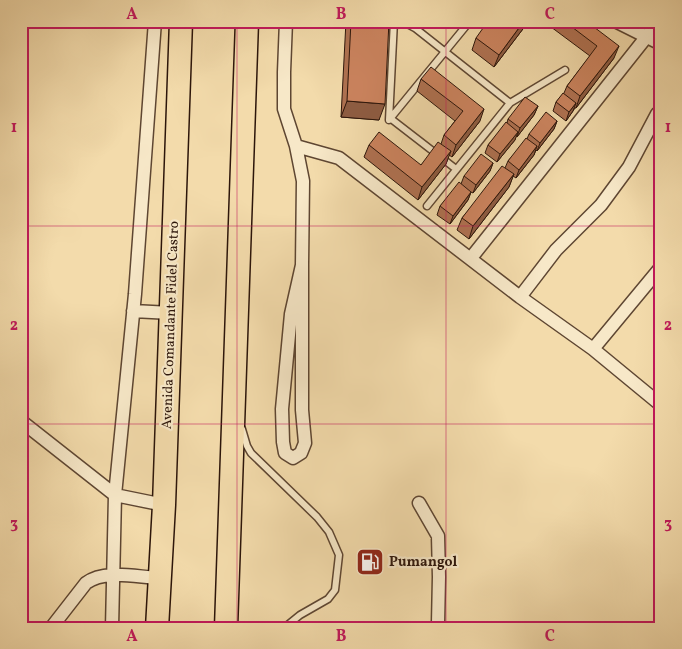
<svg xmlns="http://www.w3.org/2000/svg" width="682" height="649" viewBox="0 0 682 649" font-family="Vollkorn,serif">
<rect width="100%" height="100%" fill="#f3dbab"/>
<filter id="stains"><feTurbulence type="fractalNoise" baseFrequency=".004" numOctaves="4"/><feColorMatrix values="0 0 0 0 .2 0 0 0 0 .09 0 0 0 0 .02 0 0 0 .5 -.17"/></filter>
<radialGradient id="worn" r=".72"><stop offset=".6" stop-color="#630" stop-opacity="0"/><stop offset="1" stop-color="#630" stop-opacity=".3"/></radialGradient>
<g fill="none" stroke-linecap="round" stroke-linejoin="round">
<g stroke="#5e4632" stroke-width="9">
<path id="lane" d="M394,21L389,120L470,21
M402,21L415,28L510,103
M390,118L456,169
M427,206L510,103L565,70
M242,429L247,446L251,453L317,517L329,532L339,555L335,590L328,599L300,615L284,628"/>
</g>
<g stroke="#5e4632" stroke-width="15">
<path id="street" d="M286,21L284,72V109L296,146L303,181L302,265L291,314L282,409L283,442L285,453L293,458L301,453L305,443L302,410V265
M615,21L661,44
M296,146L339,158L520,297L593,349L661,405
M471,258L659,21
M520,297L556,250L601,205L629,167L657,114
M133,311L171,313
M593,349L661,267
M21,421L115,495L164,505
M419,503L438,536L439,577L438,623L434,628
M51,628L86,583C105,569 136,577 158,578
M112,628L115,495L135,294L155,21"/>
</g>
<g stroke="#2c150a" stroke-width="25">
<path id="highway" d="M157,628L164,505L181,21
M226,628L247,21"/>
</g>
<use href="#lane" stroke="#f7e8c8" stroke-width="6"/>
<use href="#street" stroke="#f7e8c8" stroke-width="12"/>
<use href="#highway" stroke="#f3dbab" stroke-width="22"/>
</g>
<path fill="#af7151" stroke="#2c150a" d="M346,21H389L379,120L341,117Z
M529,21L494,67L472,50L476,38Z
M548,21H586L614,58L576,108H575L573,111L566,121L553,111L556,102L564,93L567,86L590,56L547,24Z
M421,79L480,121L452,157L449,155L446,164L418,200L364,157L369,145L421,165L441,144L444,135L455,121L417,91Z
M538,106L534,115L517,137L516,136L515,140L497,162L485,153L488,145L507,123L508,119Z
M557,121L554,129L537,151L536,150L534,155L516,178L513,176L509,187L469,239L457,230L462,218L505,168L508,161L527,139L529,134Z
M493,163L490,171L473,193L471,192L468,200L450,224L437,215L440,206L461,184L464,176Z"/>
<path fill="#8e5c42" stroke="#2c150a" d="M524,21H529L494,67L499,55Z
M619,46L614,58L576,108L580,96Z
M347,101L385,104L379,120L341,117Z
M576,103L573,111L566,121L569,112Z
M538,106L534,115L517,137L520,128Z
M484,109L480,121L452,157L456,145Z
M557,121L554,129L537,151L540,143Z
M518,132L515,140L497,162L500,154Z
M537,146L534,155L516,178L519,170Z
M451,151L446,164L418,200L422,187Z
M493,163L490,171L473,193L476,185Z
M514,174L509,187L469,239L473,226Z
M471,192L468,200L450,224L453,216Z"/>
<path fill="#cb835e" stroke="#2c150a" d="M351,21H389L385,104L347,101Z
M488,21H524L499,55L476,38Z
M564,21H586L619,46L580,96L567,86L597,46Z
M431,67L484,109L456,145L444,135L463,111L421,79Z
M563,93L576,103L569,112L556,102Z
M525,97L538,106L520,128L508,119Z
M546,112L557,121L540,143L529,134Z
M506,122L518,132L500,154L488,145Z
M379,132L421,165L438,142L451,151L422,187L369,145Z
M526,138L537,146L519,170L508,161Z
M481,154L493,163L476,185L464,176Z
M502,166L514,174L473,226L462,218Z
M459,182L471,192L453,216L440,206Z"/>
<path fill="none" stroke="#c2185b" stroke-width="1" stroke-opacity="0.55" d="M237,21V628M446,21V628M21,226H661M21,424H661"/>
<defs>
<g id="fuel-square" transform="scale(1.4375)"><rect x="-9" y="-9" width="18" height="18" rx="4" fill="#8f2418" stroke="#f7e8c8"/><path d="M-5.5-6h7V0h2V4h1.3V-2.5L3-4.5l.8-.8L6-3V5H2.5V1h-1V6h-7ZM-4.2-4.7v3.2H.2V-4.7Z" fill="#fff"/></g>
</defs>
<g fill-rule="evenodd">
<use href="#fuel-square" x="370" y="562"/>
</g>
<g text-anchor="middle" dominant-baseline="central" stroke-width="4.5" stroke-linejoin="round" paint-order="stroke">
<g font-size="14" fill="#2c150a" stroke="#f7e8c8">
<text transform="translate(171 325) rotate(-88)">Avenida Comandante Fidel Castro</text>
</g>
<g font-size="14" font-weight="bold" fill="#2c150a" stroke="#f7e8c8" text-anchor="start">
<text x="389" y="562">Pumangol</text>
</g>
</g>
<rect width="682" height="649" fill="none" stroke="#f3dbab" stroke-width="55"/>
<rect x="28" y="28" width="626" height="594" fill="none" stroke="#c2185b" stroke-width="2"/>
<g font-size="16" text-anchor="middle" font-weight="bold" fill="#c2185b">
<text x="132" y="19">A</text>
<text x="341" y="19">B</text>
<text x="550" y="19">C</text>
<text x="14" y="132">1</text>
<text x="668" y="132">1</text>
<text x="14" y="330">2</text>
<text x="668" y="330">2</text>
<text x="14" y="528">3</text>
<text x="668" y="528">3</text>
<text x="132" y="641">A</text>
<text x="341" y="641">B</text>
<text x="550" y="641">C</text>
</g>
<rect width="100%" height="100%" filter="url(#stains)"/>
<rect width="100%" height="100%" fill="url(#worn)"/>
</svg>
